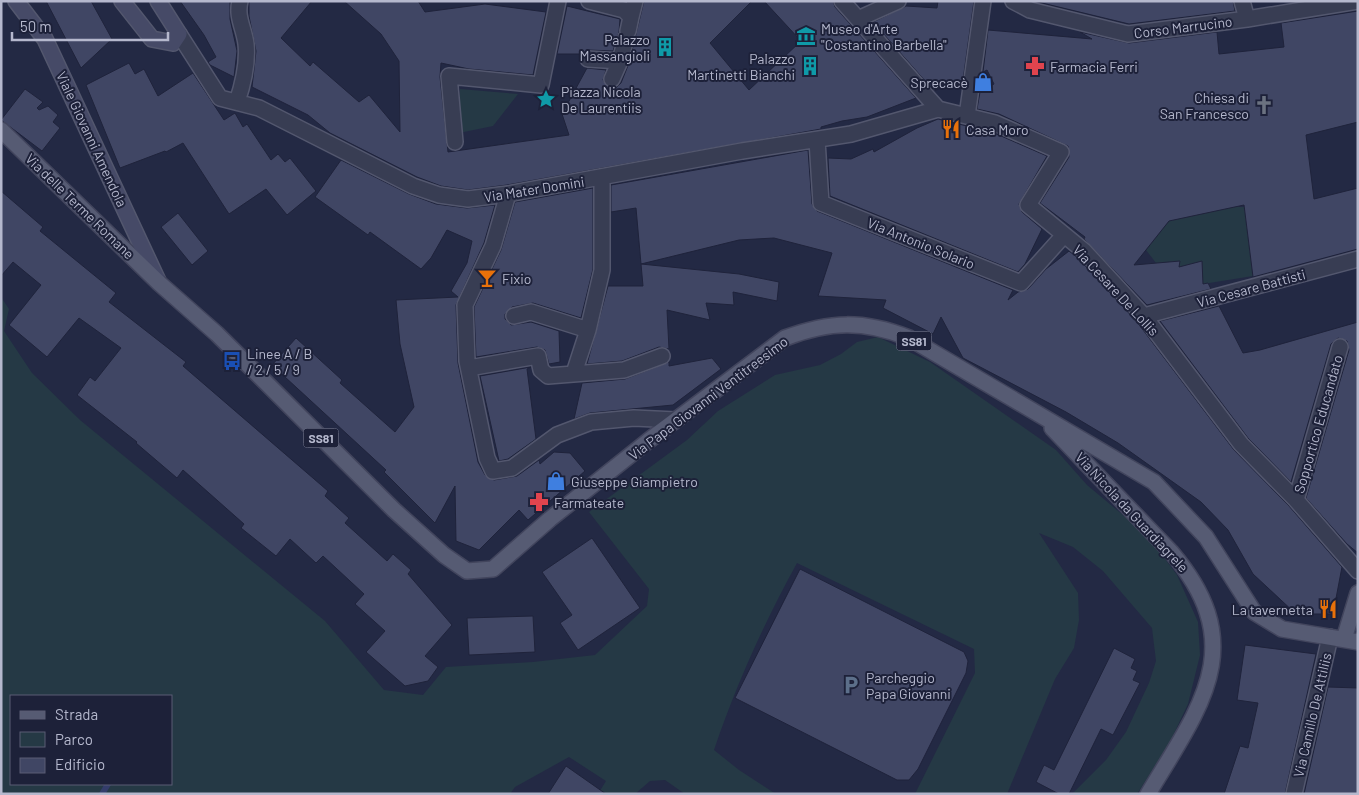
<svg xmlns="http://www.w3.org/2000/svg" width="1359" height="795" viewBox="0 0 1359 795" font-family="Barlow,sans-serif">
<rect width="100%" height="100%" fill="#232944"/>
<path fill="#253945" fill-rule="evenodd" d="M460,89L518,94L493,126L459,133Z
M1234,207H1245L1253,276L1203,284L1202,261L1179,267L1180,261L1156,263L1146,250L1169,221Z
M1,297L9,309L4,331L32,373L80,420L325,621L384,690L423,695L446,667L533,662L595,655L647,606L649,589L589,512L687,440L718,411L775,375L820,365L841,354L857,342L878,337L930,362L1056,450L1087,485L1148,536L1177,575L1198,622L1200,655L1188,704L1169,744L1137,794H1072L1106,760L1126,732L1149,683L1156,661L1152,628L1103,571L1073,547L1039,533L1078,593L1079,620L1074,648L1055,679L1007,794H915L975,673L974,649L797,563C764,623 736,685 714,750L739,770L776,794H685L665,780L650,781L635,794H598L606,781L569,757L515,787L510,794H1ZM11,696H171V784H11Z"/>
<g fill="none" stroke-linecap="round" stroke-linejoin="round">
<path stroke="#343d6b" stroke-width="6" d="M102,794L108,784"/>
</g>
<path fill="#404664" stroke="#1f233b" d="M46,1H91L112,39L81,68Z
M180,1H230V19L237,51L234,77L210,65L208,62L216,57L204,35Z
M249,1H312L281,38L310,66L313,62L359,102L369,95L400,132L399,61L381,34L344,1H418L425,12L485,4L546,12L533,75L469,69L441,63L440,77L448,152L569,135L562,114L587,68L606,70L603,80L609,88L617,87L621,83L629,63L644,1H752L710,43L749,90L801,41L764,1H833L835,7L916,98L867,117L842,121L821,127V129L507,185L468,190L441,186L417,177L330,133L308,115L252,87L256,51L249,16Z
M938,1H974L963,80L934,91L873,22L906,6L937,8Z
M1034,1H1233L1235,11L1129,24Z
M567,6L620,19L619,32L613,51L589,50L580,54H557Z
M1358,11V122L1306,135L1314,199L1358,188V249L1253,277L1244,205L1169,221L1134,265L1180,261L1179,267L1202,261L1203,284L1208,283L1211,289L1147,305L1084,239L1085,237L1040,203L1069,157L1068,146L999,114L977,109L980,92L994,84L987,70L983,72L988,30L1092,39L1080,32L1129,43L1217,32L1219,54L1284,47L1281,23Z
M129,63L135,74L144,69L158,96L193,73L224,120L235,113L243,127L247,124L271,160L278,154L285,162L290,158L316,191L287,215L266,189L229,214L183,143L166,152L165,151L120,168L86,85Z
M25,89L43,102L37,108L39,110L48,106L58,115L53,122L60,128L42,151L1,120Z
M938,119L992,132L1047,156L1019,204L1022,212L1042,229L1025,264L1018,272L830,196L828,158L851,159L873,149L874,152L917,128Z
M808,150L812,204L817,211L1013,290L1008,300L1018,292L1028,289L1046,269L1069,251L1078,258L1137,322L1234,450L1289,506L1342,567L1333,614H1296L1253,574L1228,530L1201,502L1118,443L1066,412L963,358L941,317L933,334L883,308L886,300L818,296L832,253L774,238L739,240L641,264L636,208L611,212V185Z
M341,160L409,194L436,204L467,208L495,205L484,243L456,305L458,363L478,462L485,475L494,480L517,476L539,460L540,464L554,452L570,453L585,471L528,520L519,510L479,550L456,541L455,486L435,523L384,472L386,470L272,365L296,338L342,380L340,383L395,432L414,407L400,344L396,300L458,297L451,291L467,263L472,241L447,230L431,258L421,269L370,232L368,235L315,197Z
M593,188V269L581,318L533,303L512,307L505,314V319L511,325L531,322L559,331L560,362L549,364L545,350L537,347L476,357L474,307L501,250L515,202Z
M1,191L43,227L40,231L116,293L109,302L186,362L183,366L328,491L325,496L349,518L345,523L387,561L393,554L411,570L408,574L452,625L425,656L438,667L428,681L405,686L366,652L385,631L355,604L364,594L323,556L316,563L290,539L276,556L241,528L244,524L183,470L177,478L136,443L137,442L77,395L90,377L95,381L121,348L79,318L47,357L9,325L41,285L13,262L1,276Z
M178,213L208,251L192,265L161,227Z
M641,264L739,274L779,282L777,301L733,292L734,305L706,303L710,320L667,310L669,349L659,347L622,361L587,364L608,286H643Z
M1219,306L1243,353L1260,350L1358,322V553L1347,544L1306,498L1349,350L1347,341L1338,338L1331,344L1291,482L1248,438L1160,321Z
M712,358L721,369L673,405L590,413L574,419L582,383L625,379L669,362V366Z
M531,367L527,369L536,439L508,459L499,461L480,376Z
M592,538L640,608L578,650L560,623L572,615L542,572Z
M800,569L964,652L968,661L966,673L918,769L909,780H897L735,698Z
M533,616L535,652L469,655L467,618Z
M1245,645L1316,654L1285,794H1224L1240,746L1248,748L1258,703L1237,700Z
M1114,648L1135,659L1131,668L1137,671L1133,680L1140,683L1113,735L1101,729L1069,794H1059L1036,782L1044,765L1054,770Z
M1328,687L1358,688V794H1304Z
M566,766L606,794H548Z"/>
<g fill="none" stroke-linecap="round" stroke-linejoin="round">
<g stroke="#53576e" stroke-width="18">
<path id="street" d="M589,1L624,10L631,17L628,31
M842,1L938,109L995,123L1061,152L1028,205L1084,251L1144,316L1241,444L1296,500L1358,571
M1013,1L1030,10L1128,34L1247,19L1358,1
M1242,1L1247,19
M631,17L635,1
M858,19L898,1
M179,34L220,98L259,108L413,186L439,195L468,199L508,194L742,151L851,134L938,109
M588,59L620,61
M612,79L620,61L626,38
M237,102C243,84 248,63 246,44C244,28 236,17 240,1
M967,116L983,1
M817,140L821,203L1021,283L1064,235
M455,142L449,76L541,85L558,1
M508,194L493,246L465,305L467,361L487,458L493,471L512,468L557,435L591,422L634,418L676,420
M514,316L531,312L588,330
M1144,316L1358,259
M469,368L538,356L541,370L548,376L624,370L662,356
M574,373L588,330L602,270V177
M1296,500L1340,347
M1294,794L1330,637"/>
</g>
<g stroke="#53576e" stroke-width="18">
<path id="secondary" d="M16,1L45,39L158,281
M122,1L152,39L173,43L179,34L158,1"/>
</g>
<g stroke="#42455d" stroke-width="18">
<path id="primary" d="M1,130L159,283L217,334L394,510L444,555L467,571L493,569L550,519L648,441L785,338C830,321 863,320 909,338L1154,482L1206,537L1254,612L1282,629L1358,642
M1052,428L1172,553C1251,646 1200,707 1148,794
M1344,639L1358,593"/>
</g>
<use href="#street" stroke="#383d53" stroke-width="15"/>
<use href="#secondary" stroke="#464a67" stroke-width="15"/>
<use href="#primary" stroke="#565b73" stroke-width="15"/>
</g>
<defs>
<g id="museum-bare" transform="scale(1.5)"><path d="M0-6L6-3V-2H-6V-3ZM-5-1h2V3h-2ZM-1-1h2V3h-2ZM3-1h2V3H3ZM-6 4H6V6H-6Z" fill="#0f9aa8" stroke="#1d2139" stroke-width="2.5" paint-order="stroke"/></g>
<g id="building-bare" transform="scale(1.5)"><path d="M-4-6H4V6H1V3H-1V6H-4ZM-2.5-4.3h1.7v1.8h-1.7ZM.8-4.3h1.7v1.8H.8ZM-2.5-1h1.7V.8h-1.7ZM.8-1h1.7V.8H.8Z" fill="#0f9aa8" stroke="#1d2139" stroke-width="2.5" paint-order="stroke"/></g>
<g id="pharmacy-bare" transform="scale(1.5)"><path d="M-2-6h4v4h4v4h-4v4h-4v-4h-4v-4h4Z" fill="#e0444e" stroke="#1d2139" stroke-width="2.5" paint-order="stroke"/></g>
<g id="shop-bare" transform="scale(1.5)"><path d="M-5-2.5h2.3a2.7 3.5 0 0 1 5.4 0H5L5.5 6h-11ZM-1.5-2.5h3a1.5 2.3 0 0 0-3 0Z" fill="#3f7fe0" stroke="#1d2139" stroke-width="2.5" paint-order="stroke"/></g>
<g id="sight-bare" transform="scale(1.5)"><path d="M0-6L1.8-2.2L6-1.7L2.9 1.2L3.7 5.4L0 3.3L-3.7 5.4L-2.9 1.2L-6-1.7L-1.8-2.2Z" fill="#0f9aa8" stroke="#1d2139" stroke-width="2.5" paint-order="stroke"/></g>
<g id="church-bare" transform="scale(1.5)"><path d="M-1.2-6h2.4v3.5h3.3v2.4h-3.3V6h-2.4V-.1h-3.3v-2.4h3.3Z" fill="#6b7280" stroke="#1d2139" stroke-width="2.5" paint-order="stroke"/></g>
<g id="restaurant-bare" transform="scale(1.5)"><path d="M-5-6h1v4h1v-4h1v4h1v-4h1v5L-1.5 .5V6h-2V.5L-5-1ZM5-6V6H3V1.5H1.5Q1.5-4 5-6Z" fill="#e8710a" stroke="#1d2139" stroke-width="2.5" paint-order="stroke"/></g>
<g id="bar-bare" transform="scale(1.5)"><path d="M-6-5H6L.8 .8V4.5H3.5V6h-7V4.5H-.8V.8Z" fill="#e8710a" stroke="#1d2139" stroke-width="2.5" paint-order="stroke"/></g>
<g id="bus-bare" transform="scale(1.5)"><path d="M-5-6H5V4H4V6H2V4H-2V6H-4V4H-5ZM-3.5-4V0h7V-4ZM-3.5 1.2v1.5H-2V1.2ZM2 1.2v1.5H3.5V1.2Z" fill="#1a4fb4" stroke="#1d2139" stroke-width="2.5" paint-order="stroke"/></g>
<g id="parking-bare" transform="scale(1.5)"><path d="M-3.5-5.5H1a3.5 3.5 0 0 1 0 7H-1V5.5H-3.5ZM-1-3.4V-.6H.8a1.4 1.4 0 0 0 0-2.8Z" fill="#5c6f8a" stroke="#1d2139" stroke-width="2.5" paint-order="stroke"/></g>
</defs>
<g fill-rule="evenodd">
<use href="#museum-bare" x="806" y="36"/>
<use href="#building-bare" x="665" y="47"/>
<use href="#building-bare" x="810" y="66"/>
<use href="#pharmacy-bare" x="1035" y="66"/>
<use href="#shop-bare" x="983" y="82"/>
<use href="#sight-bare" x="546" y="99"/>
<use href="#church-bare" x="1264" y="105"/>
<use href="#restaurant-bare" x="951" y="129"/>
<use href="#bar-bare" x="487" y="278"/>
<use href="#bus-bare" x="232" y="361"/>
<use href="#shop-bare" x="556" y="481"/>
<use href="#pharmacy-bare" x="539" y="502"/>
<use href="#restaurant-bare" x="1328" y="609"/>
<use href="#parking-bare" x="851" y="685"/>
</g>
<g text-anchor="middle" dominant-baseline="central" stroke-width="4" stroke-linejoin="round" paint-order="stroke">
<g fill="#1d2139" stroke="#878ba1" stroke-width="1">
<rect x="896.5" y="331.5" width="35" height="19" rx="4"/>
<rect x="303.5" y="428.5" width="35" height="19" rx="4"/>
</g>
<g font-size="12" font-weight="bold" fill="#b5b8cd">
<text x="914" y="341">SS81</text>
<text x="321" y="438">SS81</text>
</g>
<g font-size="14" fill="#b5b8cd" stroke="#1d2139">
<text transform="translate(1183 27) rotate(-7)">Corso Marrucino</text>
<text transform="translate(92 139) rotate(65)">Viale Giovanni Amendola</text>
<text transform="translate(534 189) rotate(-9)">Via Mater Domini</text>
<text transform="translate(80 206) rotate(44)">Via delle Terme Romane</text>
<text transform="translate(921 243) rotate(22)">Via Antonio Solario</text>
<text transform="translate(1251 288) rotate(-15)">Via Cesare Battisti</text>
<text transform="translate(1116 290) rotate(47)">Via Cesare De Lollis</text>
<text transform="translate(708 398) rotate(-37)">Via Papa Giovanni Ventitreesimo</text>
<text transform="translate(1318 424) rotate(-74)">Sopportico Educandato</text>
<text transform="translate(1132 512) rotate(47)">Via Nicola da Guardiagrele</text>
<text transform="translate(1312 715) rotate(-77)">Via Camillo De Attiliis</text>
</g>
<g font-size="14" fill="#b5b8cd" stroke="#1d2139" text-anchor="start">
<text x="821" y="28">Museo d'Arte<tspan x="821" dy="16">"Costantino Barbella"</tspan></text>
<text x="650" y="39" text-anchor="end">Palazzo<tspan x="650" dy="16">Massangioli</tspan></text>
<text x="795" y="58" text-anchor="end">Palazzo<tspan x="795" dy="16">Martinetti Bianchi</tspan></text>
<text x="1050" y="66">Farmacia Ferri</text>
<text x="968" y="82" text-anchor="end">Sprecacè</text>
<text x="561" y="91">Piazza Nicola<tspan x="561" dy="16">De Laurentiis</tspan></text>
<text x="1249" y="97" text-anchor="end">Chiesa di<tspan x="1249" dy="16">San Francesco</tspan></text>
<text x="966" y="129">Casa Moro</text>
<text x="502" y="278">Fixio</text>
<text x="247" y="353">Linee A / B<tspan x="247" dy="16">/ 2 / 5 / 9</tspan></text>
<text x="571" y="481">Giuseppe Giampietro</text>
<text x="554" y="502">Farmateate</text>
<text x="1313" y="609" text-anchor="end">La tavernetta</text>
<text x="866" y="677">Parcheggio<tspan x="866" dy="16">Papa Giovanni</tspan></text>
</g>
</g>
<rect width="1359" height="795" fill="none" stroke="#b5b8cd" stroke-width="5"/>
<rect x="10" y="695" width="162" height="90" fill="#1d2139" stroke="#5a5d74"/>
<rect x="20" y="711" width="25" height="8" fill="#565b73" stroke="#5a5d74"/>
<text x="55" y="720" font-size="15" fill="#b5b8cd">Strada</text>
<rect x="20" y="732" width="25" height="15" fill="#253945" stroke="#5a5d74"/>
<text x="55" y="745" font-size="15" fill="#b5b8cd">Parco</text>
<rect x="20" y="758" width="25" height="15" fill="#404664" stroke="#5a5d74"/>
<text x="55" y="770" font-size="15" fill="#b5b8cd">Edificio</text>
<path d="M12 32v8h156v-8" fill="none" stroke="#b5b8cd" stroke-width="2.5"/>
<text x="20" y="32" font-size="15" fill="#b5b8cd" stroke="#1d2139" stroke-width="4" paint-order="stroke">50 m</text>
</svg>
